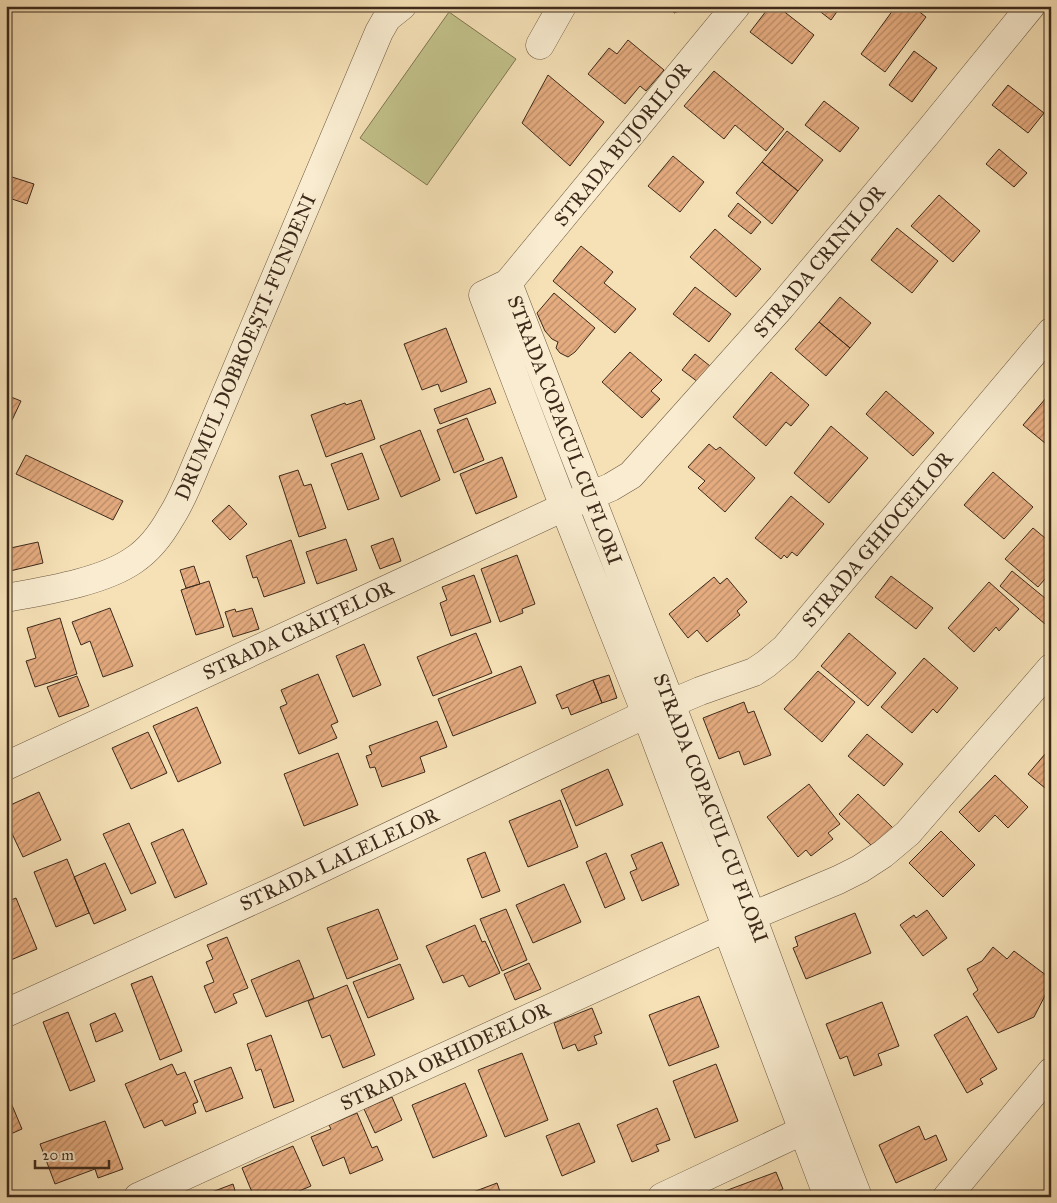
<svg xmlns="http://www.w3.org/2000/svg" width="1057" height="1203" viewBox="0 0 1057 1203" font-family="'IM FELL Great Primer',serif">
<defs>
<pattern id="building-hatch" width="6" height="6" patternUnits="userSpaceOnUse" patternTransform="scale(1.25)"><rect width="6" height="6" fill="#e5ac80"/><path d="M-1 1l2-2M0 6l6-6M5 7l2-2" fill="none" stroke="#bb8c68"/></pattern>
</defs>
<rect width="100%" height="100%" fill="#f6e1b7"/>
<filter id="stains"><feTurbulence type="fractalNoise" baseFrequency=".004" numOctaves="4"/><feColorMatrix values="0 0 0 0 .2 0 0 0 0 .09 0 0 0 0 .02 0 0 0 .5 -.17"/></filter>
<radialGradient id="worn" r=".72"><stop offset=".6" stop-color="#630" stop-opacity="0"/><stop offset="1" stop-color="#630" stop-opacity=".3"/></radialGradient>
<path fill="#c2c18a" stroke="#807652" d="M449,12L516,59L427,185L360,138Z"/>
<path fill="url(#building-hatch)" stroke="#3d2a1b" d="M631,6H644L635,12Z
M672,6H692L674,13Z
M770,6H777L814,35L792,64L750,32Z
M813,6H841L831,20Z
M896,6H912L926,17L885,72L861,54Z
M628,40L664,70L646,91L640,86L625,104L588,74L609,48L617,54Z
M914,51L937,68L912,102L889,85Z
M714,71L784,129L766,151L735,125L724,139L684,106Z
M548,75L604,122L570,166L522,123Z
M1008,85L1044,113L1028,133L992,105Z
M824,101L859,128L840,152L805,125Z
M787,131L823,160L798,191L762,162Z
M999,149L1027,173L1014,187L986,164Z
M673,156L704,182L680,212L648,186Z
M762,162L798,191L772,224L736,193Z
M12,177L34,184L27,204L6,197V193Z
M939,195L980,231L953,262L911,226Z
M738,203L761,222L751,234L728,216Z
M897,228L938,261L912,293L871,260Z
M715,229L761,269L736,297L690,257Z
M581,246L613,272L604,283L636,309L615,333L553,281Z
M695,287L731,314L709,342L673,314Z
M554,293L595,328L575,352L568,357L560,353L556,348L558,342L552,339L545,331L537,313Z
M840,297L871,323L850,348L819,322Z
M819,322L850,348L826,376L795,349Z
M446,328L467,382L441,392L438,384L422,390L404,344Z
M630,352L662,380L651,391L660,399L642,418L602,382Z
M695,354L710,366L698,382L682,370Z
M771,372L809,405L791,426L786,422L766,446L733,417Z
M490,388L496,403L440,424L434,409Z
M886,391L934,433L913,456L866,414Z
M6,395L21,401L6,433Z
M1046,398L1051,402V448L1023,425Z
M361,400L375,439L326,457L311,415L345,403L346,405Z
M467,418L484,460L454,473L437,430Z
M831,426L868,458L829,503L794,473Z
M420,430L440,480L401,497L380,446Z
M709,444L716,450L720,447L755,478L725,512L698,488L705,481L688,467Z
M362,453L379,499L348,510L331,464Z
M26,455L123,501L113,520L16,474Z
M502,457L517,497L476,514L460,474Z
M298,470L304,486L311,484L326,528L299,537L279,476Z
M993,472L1033,507L1004,539L964,505Z
M791,496L824,524L797,556L792,552L787,558L784,555L781,559L755,538Z
M229,505L247,524L230,540L212,521Z
M1033,528L1051,543V572L1038,587L1005,559Z
M393,538L401,561L380,569L371,546Z
M346,539L357,570L317,584L306,552Z
M291,540L305,583L264,597L257,577L253,578L246,556Z
M38,542L43,563L6,572V549Z
M517,555L535,604L522,609L523,613L500,622L481,569Z
M194,566L200,584L186,588L180,570Z
M1012,571L1051,603V617L1045,624L1000,586Z
M474,575L491,622L451,636L440,603L447,600L442,587Z
M891,576L933,608L916,629L875,597Z
M714,577L720,584L727,578L747,602L737,611L740,615L707,642L697,630L688,638L669,614Z
M209,581L224,627L196,635L181,590Z
M989,582L1019,609L999,631L996,627L974,652L948,628Z
M110,608L133,666L103,677L90,641L81,645L72,622Z
M252,608L259,629L233,637L225,612L235,609L236,612Z
M60,618L77,674L35,687L26,661L36,658L27,628Z
M476,633L492,673L433,696L417,657Z
M849,633L896,673L868,706L821,666Z
M364,644L381,685L353,697L336,656Z
M924,658L958,688L937,713L933,709L912,733L881,707Z
M521,666L536,703L453,736L438,699Z
M818,671L855,702L822,742L784,709Z
M318,674L338,722L331,725L337,738L299,754L280,707L287,704L281,690Z
M609,675L617,698L602,703L593,680Z
M77,676L89,706L59,717L47,687Z
M593,680L602,703L571,715L568,707L562,709L556,695Z
M744,702L748,713L754,711L771,755L744,765L739,751L719,759L703,718Z
M197,707L221,763L178,782L153,726Z
M437,721L447,747L420,757L425,772L382,787L375,767L370,768L366,756L372,754L369,746Z
M148,732L167,773L131,789L112,748Z
M867,734L903,764L884,786L848,756Z
M1051,747V793L1028,774Z
M338,753L358,805L304,826L284,774Z
M608,769L623,805L576,826L561,790Z
M995,775L1028,807L1008,828L995,815L979,832L959,812Z
M809,784L840,824L828,833L833,839L811,856L806,850L798,857L767,817Z
M39,792L61,840L23,857L6,821V807Z
M858,794L893,828L874,848L839,814Z
M560,800L578,847L528,867L509,821Z
M129,823L156,883L131,894L103,834Z
M183,829L207,884L175,898L151,843Z
M941,831L975,865L943,897L909,863Z
M662,842L679,885L642,901L630,872L637,869L631,855Z
M485,852L500,891L482,898L467,859Z
M606,853L625,899L605,908L586,862Z
M67,859L89,913L56,927L34,872Z
M105,863L126,910L94,924L74,877Z
M564,884L581,922L533,943L516,905Z
M16,898L37,949L6,962V902Z
M378,909L398,959L347,979L327,928Z
M506,909L527,960L502,971L480,919Z
M927,910L947,938L923,956L900,925L914,915L916,918Z
M855,913L871,953L806,979L793,948L798,946L795,937Z
M475,925L482,942L485,941L500,973L469,987L463,975L443,983L426,946Z
M227,937L248,988L233,994L237,1003L215,1013L204,986L214,982L206,962L213,959L207,945Z
M993,947L1007,959L1014,951L1051,979V984L1034,1017L998,1033L973,994L978,990L967,969L982,961Z
M299,960L314,998L266,1017L251,980Z
M529,963L541,989L515,1000L504,974Z
M400,964L414,999L368,1018L353,982Z
M152,976L182,1051L160,1060L131,984Z
M347,985L375,1055L343,1068L330,1035L322,1038L308,1001Z
M699,996L719,1047L669,1066L649,1015Z
M882,1002L899,1046L878,1054L882,1065L854,1076L847,1056L840,1059L826,1024Z
M592,1008L602,1033L594,1036L597,1044L578,1051L575,1044L563,1049L554,1023Z
M68,1012L95,1081L70,1091L43,1022Z
M115,1013L123,1031L96,1042L90,1024Z
M967,1016L997,1069L980,1079L983,1084L967,1093L934,1035Z
M271,1035L294,1101L274,1108L261,1069L256,1071L247,1044Z
M522,1053L548,1120L505,1137L478,1070Z
M172,1064L177,1075L185,1072L198,1102L193,1104L196,1113L165,1126L162,1120L144,1128L125,1084Z
M716,1064L738,1121L695,1138L673,1081Z
M231,1067L243,1098L206,1112L194,1081Z
M465,1083L487,1136L433,1158L412,1105Z
M6,1091L22,1129L6,1136Z
M392,1097L402,1120L375,1133L364,1109Z
M657,1108L670,1140L656,1145L659,1151L632,1162L617,1125Z
M357,1113L372,1148L377,1146L383,1160L350,1174L344,1157L323,1166L311,1137L331,1129L329,1125Z
M105,1121L123,1169L98,1178L95,1169L55,1184L40,1144Z
M579,1123L595,1162L562,1176L546,1136Z
M919,1126L925,1140L936,1135L947,1160L896,1183L879,1145Z
M293,1146L311,1186L285,1197H254L242,1168Z
M776,1172L783,1189L771,1194L773,1197H718L717,1194Z
M497,1183L502,1197H460Z
M233,1184L237,1197H204V1195Z"/>
<g fill="none" stroke-linecap="round" stroke-linejoin="round">
<g stroke="#6b5842" stroke-width="29">
<path id="minor" d="M736,6L508,283L483,295L564,507L646,714L828,1197
M540,45L562,6
M508,283C576,460 646,637 714,815C762,942 808,1070 858,1197
M6,598C44,591 103,582 134,560C149,550 162,533 171,517C184,497 192,473 202,451L379,32L387,18L402,6
M6,766L564,507L611,487L631,475L781,307L929,131L1031,6
M6,1013L280,888L646,714L700,691L754,672L766,664L785,648L1051,332
M138,1197L752,916L838,880L860,869L883,854L908,833L1051,668
M662,1197L819,1123
M947,1197L1051,1072"/>
</g>
<use href="#minor" stroke="#f9ecd0" stroke-width="28"/>
</g>
<g text-anchor="middle" dominant-baseline="central" stroke-width="4" stroke-linejoin="round" paint-order="stroke">
<g font-size="20" fill="#3d2a1b" stroke="#f9ecd0">
<text transform="translate(622 144) rotate(-51)">STRADA BUJORILOR</text>
<text transform="translate(819 261) rotate(-50)">STRADA CRINILOR</text>
<text transform="translate(245 347) rotate(-67)">DRUMUL DOBROEȘTI-FUNDENI</text>
<text transform="translate(565 430) rotate(69)">STRADA COPACUL CU FLORI</text>
<text transform="translate(877 539) rotate(-50)">STRADA GHIOCEILOR</text>
<text transform="translate(298 630) rotate(-25)">STRADA CRĂIȚELOR</text>
<text transform="translate(711 808) rotate(69)">STRADA COPACUL CU FLORI</text>
<text transform="translate(339 859) rotate(-25)">STRADA LALELELOR</text>
<text transform="translate(445 1056) rotate(-25)">STRADA ORHIDEELOR</text>
</g>
</g>
<rect width="1057" height="1203" fill="none" stroke="#f6e1b7" stroke-width="25"/>
<rect x="8" y="8" width="1042" height="1188" fill="none" stroke="#3d2a1b" stroke-width="2.5"/>
<rect x="12" y="12" width="1032" height="1178" fill="none" stroke="#3d2a1b"/>
<path d="M35 1160v8h74v-8" fill="none" stroke="#3d2a1b" stroke-width="2.5"/>
<text x="42" y="1160" font-size="15" fill="#3d2a1b" stroke="#f9ecd0" stroke-width="4" paint-order="stroke">20 m</text>
<rect width="100%" height="100%" filter="url(#stains)"/>
<rect width="100%" height="100%" fill="url(#worn)"/>
</svg>
